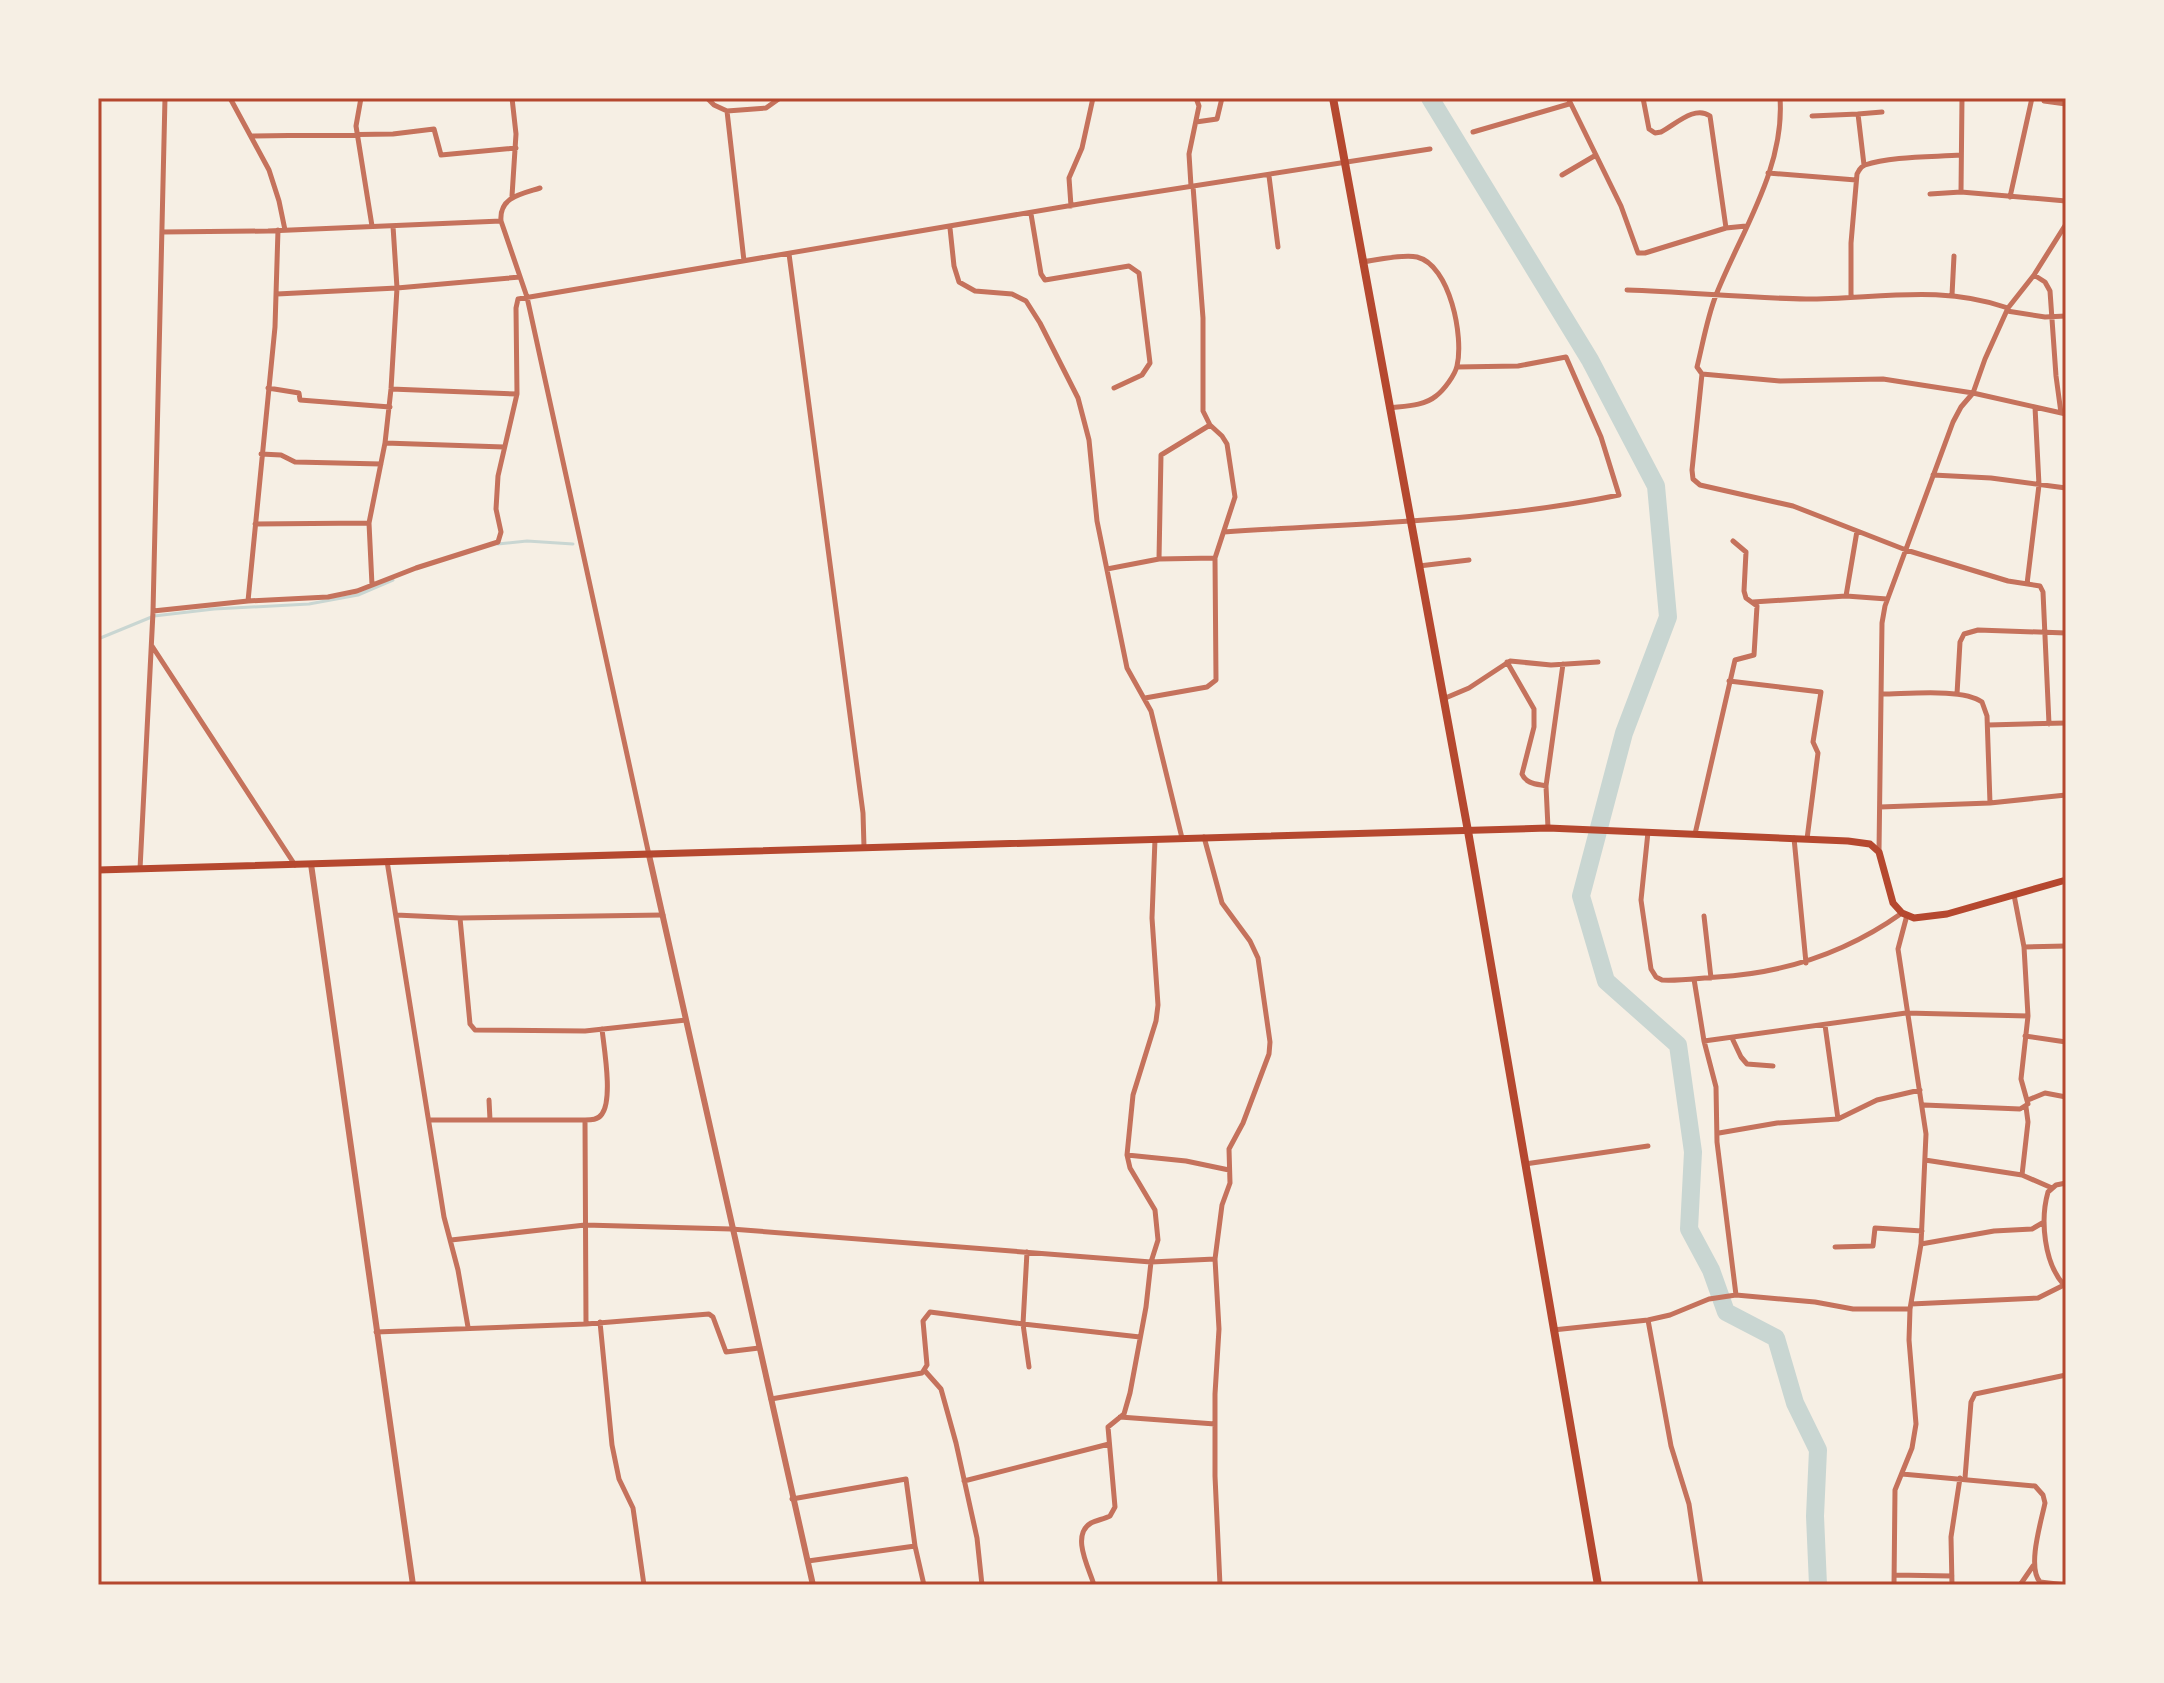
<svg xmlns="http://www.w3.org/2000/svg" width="2164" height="1683" viewBox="0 0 2164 1683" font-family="'Titillium Web',sans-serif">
<rect width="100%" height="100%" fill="#f6efe4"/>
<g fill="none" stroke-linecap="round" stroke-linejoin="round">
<path stroke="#c9d6d2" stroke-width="3" d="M498,544L527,541L573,544
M98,639L154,616L214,609L309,604L358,595L393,580"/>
<path stroke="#c9d6d2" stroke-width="18" d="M1430,98L1590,360L1656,486L1668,617L1624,733L1581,896L1606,981L1678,1045L1693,1152L1689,1229L1711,1270L1726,1312L1776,1338L1795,1403L1818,1450L1815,1516L1818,1585"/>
<path stroke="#c5725c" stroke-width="5" d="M230,98L269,170L279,201L285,230
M361,98L356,126L372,226
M512,98L516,134L512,196
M707,98L714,105L727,111L744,261
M1568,98L1621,206L1638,253H1645L1726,228L1746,226
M1643,98L1649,129L1655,133L1661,132C1676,124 1695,105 1710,116L1726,228
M1780,98C1785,168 1741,232 1716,295C1707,318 1703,343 1697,367L1702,374L1692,470L1693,479L1700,485L1793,506L1906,550L2008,581L2040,586L2043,592L2049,724
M2044,101L2066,104
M727,111L766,108L780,98
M1858,114L1882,112
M1812,116L1858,114L1864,165
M1196,122L1217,119L1222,98
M1473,132L1569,104
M252,136L393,134L434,129L441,155L516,148
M1768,173L1856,180
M1562,175L1596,155
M1269,176L1278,247
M1191,186L1189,154L1199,106L1196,98
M540,188C521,194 499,197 501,221L527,297L649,855
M1961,192L1962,98
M1930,194L1961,192L2066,201
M2010,197L2032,98
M1071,206L1069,178L1082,148L1093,98
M1031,214L1041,274L1045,280L1129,266L1139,273L1150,363L1142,375L1114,388
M950,228L954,266L959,282L975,291L1012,294L1026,301L1040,323L1078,398L1089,440L1097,521L1127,668L1151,711L1182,838
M162,232L268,231L501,221
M789,254L863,813L864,847
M1362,262C1378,260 1401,254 1417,257C1450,265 1464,337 1457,366C1455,375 1444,390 1436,396C1424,406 1405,406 1389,408
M2034,275L2045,282L2050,291L2056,376L2061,413
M1627,290C1687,292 1747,298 1806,299C1876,299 1940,284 2008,308
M277,294L397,288L520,277
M1952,295L1954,256
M1851,297V243L1857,174C1860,169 1860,167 1865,165C1890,156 1934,157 1961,155
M2007,311L2045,317L2066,316
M1702,374L1780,381L1883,379L1973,393L2066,414
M268,388L299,393L300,400L390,407
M391,389L517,394
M385,443L504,447
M261,454L281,455L295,462L381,464
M1933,475L1991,478L2066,488
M255,524L369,523
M1224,532C1355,523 1490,522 1619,495L1601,437L1566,357L1518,366L1457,367
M1159,559L1161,455L1210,425
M1419,566L1469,560
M1107,569L1159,559L1215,558
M2027,584L2039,485L2035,407
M372,585L369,523L385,443L391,389L397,288L393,226
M1846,596L1857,531
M248,601L275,327L278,230
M1753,602L1846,596L1887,599
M153,611L248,601L328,597L357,591L416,568L498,542L501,532L496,509L498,476L517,394L516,308L518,299L1097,201L1430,149
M152,646L295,865
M1507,662L1534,709V727L1522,774C1526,784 1537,784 1546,786L1548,828
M1729,681L1821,692L1813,742L1818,753L1807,839
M1882,694C1907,694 1963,688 1982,702L1987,716L1990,803L2066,795
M1957,694L1960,642L1964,634L1978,630L2066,633
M1145,698L1207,687L1216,680L1215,558L1235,497L1227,444L1222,436L1210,425L1203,411V318L1193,186
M1443,699L1469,688L1510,661L1551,665L1598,662
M1988,725L2066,723
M1546,786L1563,664
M1880,807L1990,803
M1648,832L1641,900L1651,969L1656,977L1662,980C1680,981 1699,978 1717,977C1786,973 1846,953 1902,913
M1695,834L1735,660L1754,655L1757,606L1746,598L1744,591L1746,552L1733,541
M1204,837L1222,903L1250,941L1258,958L1270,1042L1269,1054L1243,1123L1229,1149L1230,1183L1222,1205L1215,1259L1219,1329L1215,1394V1476L1220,1585
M1794,838L1806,963
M1879,851L1882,623L1885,606L1953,422L1961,407L1973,393L1985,359L2008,308L2034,275L2066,224
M387,861L444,1217L458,1270L468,1327
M140,869L153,612L165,98
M396,915L460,918L663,915
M1704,916L1711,978
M460,918L470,1024L475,1030L585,1031L686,1020
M2024,947L2066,946
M1694,979L1704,1041L1716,1087L1717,1142L1736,1295
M1825,1025L1838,1119
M2025,1036L2066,1042
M1732,1038L1741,1057L1747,1064L1773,1066
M1704,1041L1906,1013L2028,1016
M489,1100L490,1120
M2028,1100L2045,1093L2066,1097
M1924,1105L2020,1109L2028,1104L2021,1079L2028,1016L2024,947L2014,895
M2026,1107L2028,1122L2022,1175L2052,1188
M429,1120H585C591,1120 598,1120 602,1114C613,1099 604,1048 602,1029
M585,1120L586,1323
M1719,1133L1777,1123L1838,1119L1877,1100L1920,1090
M1127,1155L1186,1161L1229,1170
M1925,1160L2022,1175
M1525,1164L1648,1146
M451,1240L585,1225L731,1229L1151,1262L1215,1259
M1921,1244L1994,1231L2032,1229L2044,1222
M1835,1247L1873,1246L1875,1228L1922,1231
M2064,1285C2044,1263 2040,1220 2048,1192L2056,1185L2066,1183
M1911,1304L2038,1298L2064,1285
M1648,1320L1671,1446L1689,1504L1701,1585
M600,1322L612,1445L619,1479L633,1508L644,1585
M1553,1330L1648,1320L1670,1315L1709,1299L1736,1295L1815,1302L1853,1309H1910
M376,1332L586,1324L709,1314L713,1317L726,1352L759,1348
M1029,1367L1023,1324L1140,1337
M925,1371L941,1389L956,1443L977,1538L982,1585
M771,1399L922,1373L927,1365L923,1321L930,1312L1023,1324L1027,1252
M1120,1417L1215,1424
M1902,1474L2035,1486L2043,1495L2045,1503C2041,1522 2027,1567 2040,1582L2066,1585
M1965,1478L1971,1402L1975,1394L2066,1375
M964,1481L1109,1444
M792,1499L906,1479L915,1546L924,1585
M808,1561L915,1546
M1894,1575L1952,1576
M1094,1585C1090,1570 1070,1535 1091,1523C1097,1520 1104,1519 1110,1516L1115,1507L1108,1427L1124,1414L1130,1393L1146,1307L1151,1262L1158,1240L1155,1210L1130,1168L1127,1155L1133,1095L1156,1021L1158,1005L1152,918L1155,839
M1894,1585L1895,1490L1912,1448L1916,1424L1909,1340L1910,1309L1921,1244L1926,1134L1898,949L1907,915
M1952,1585L1951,1537L1960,1478
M2020,1585L2033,1566"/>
<path stroke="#c5725c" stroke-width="6" d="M649,855L813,1585
M311,864L413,1585"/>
<path stroke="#b5482f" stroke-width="7" d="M98,870L1548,828L1848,841L1870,844L1879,852L1893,903L1902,913L1914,918L1947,914L2066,880"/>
<path stroke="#b5482f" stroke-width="8" d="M1333,98L1468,831L1598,1585"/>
</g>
<rect width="2164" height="1683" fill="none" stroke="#f6efe4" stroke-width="200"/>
<rect x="100" y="100" width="1964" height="1483" fill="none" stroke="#b5482f" stroke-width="3"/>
</svg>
